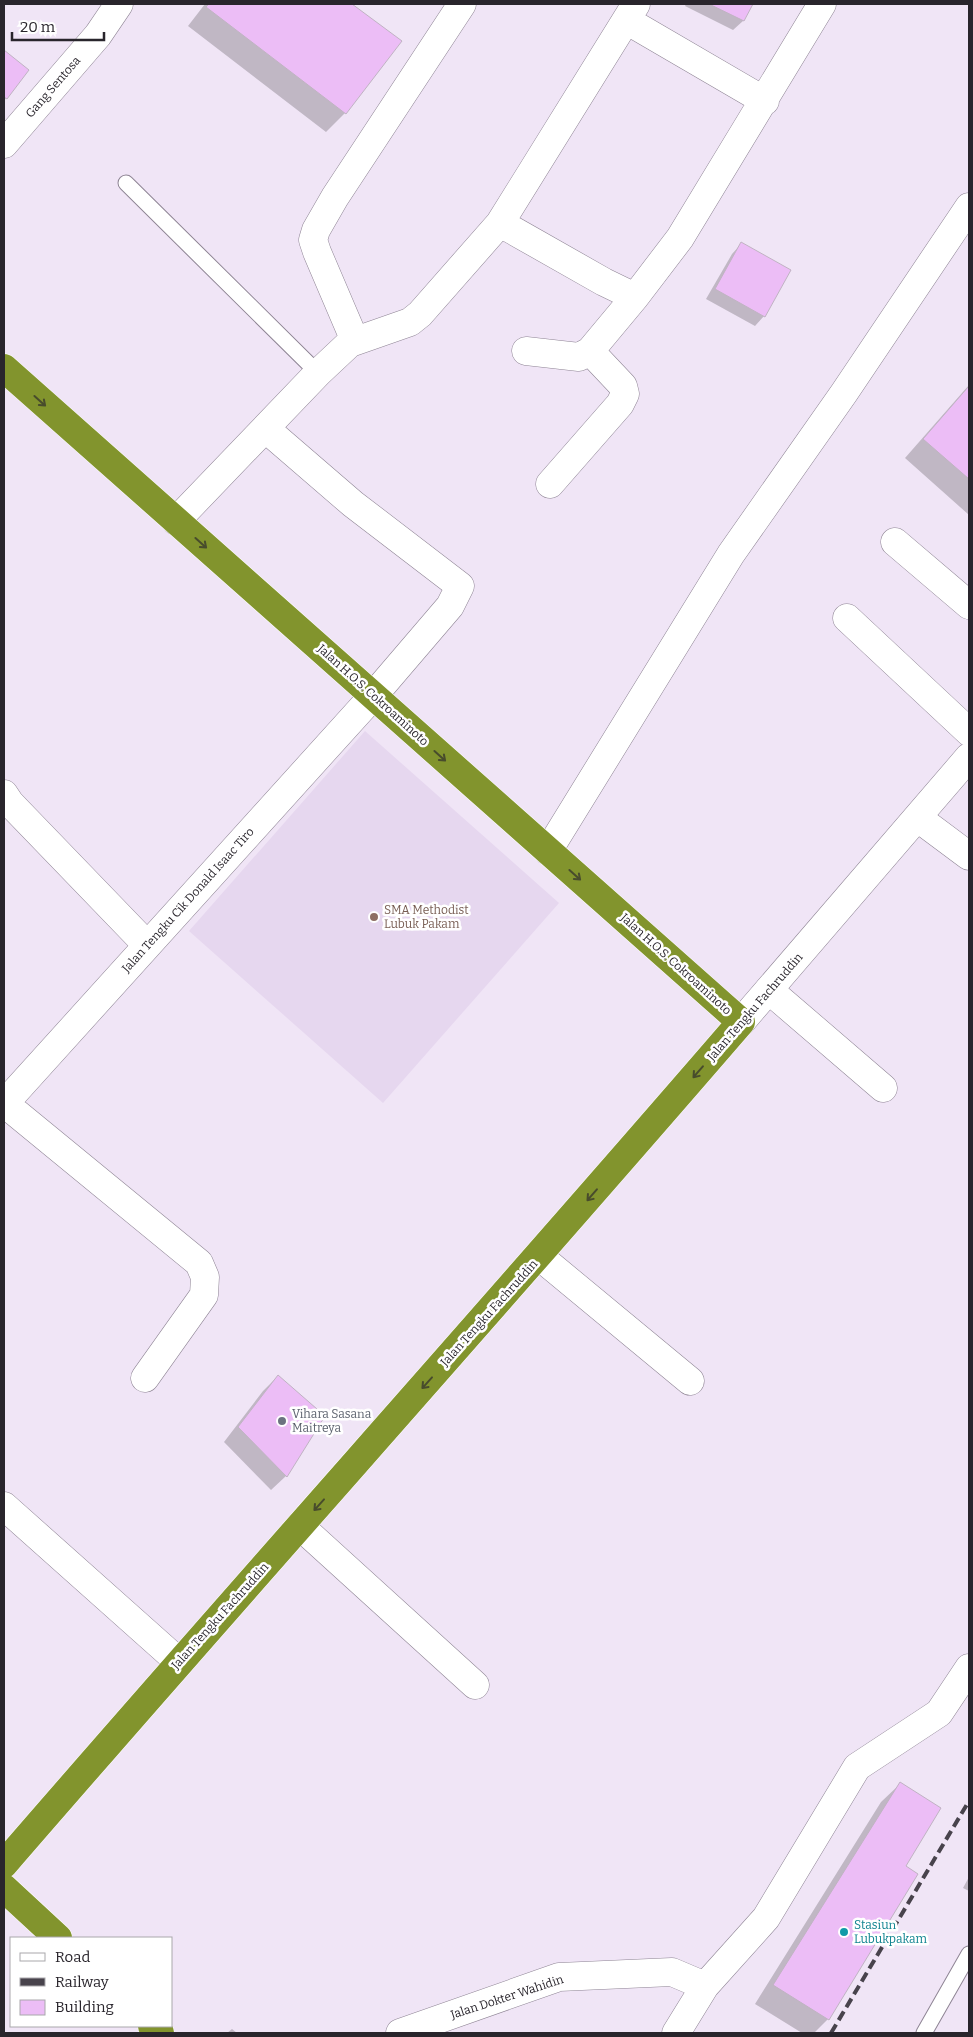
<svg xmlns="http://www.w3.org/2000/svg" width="973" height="2037" viewBox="0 0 973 2037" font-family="Bitter,serif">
<rect width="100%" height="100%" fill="#f0e5f6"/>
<path fill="#e6d7ef" d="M365,731L559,903L383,1103L189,931Z"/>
<path fill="#0003" d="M205,4H350L400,42L345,113L326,132L188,26Z
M686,4H752L743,21L733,30L685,6Z
M4,52L27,70L4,101Z
M741,244L764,316L755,326L706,299L732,254Z
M969,385V515L905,458Z
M278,1376L323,1416L286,1476L271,1490L224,1442L263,1391Z
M900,1784L904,1867L828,2019L814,2033H802L755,2004L881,1802Z
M969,1877V1891L963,1888Z
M232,2029L237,2033H227Z"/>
<path fill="#ecbdf6" stroke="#c0b3c3" d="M209,4H352L402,41L346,114L206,7Z
M709,4H753L744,21Z
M4,50L29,70L7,99L4,97Z
M741,242L791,270L765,317L715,289Z
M969,386V479L923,439Z
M278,1375L325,1416L287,1477L238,1427Z
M900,1782L941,1808L906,1866L918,1874L829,2020L773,1985Z"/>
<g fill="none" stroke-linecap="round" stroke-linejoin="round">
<g stroke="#8e8494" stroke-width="17">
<path id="lane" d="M126,183L318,373
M924,2033L969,1954"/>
</g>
<g stroke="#8e8494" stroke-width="29">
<path id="street" d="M626,20L765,101
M4,144L98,35L119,4
M500,223L604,282L635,297
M355,341L317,252L313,240L316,230L335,197L462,4
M526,351L579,357L590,351L635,297L680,238L822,4
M550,484L620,404L625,394L623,386L590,351
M176,521L318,373L350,343L410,322L420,314L500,223L636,4
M895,542L969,605
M847,618L969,732
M4,794L10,803L147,945
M918,818L969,856
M548,851L731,554L844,393L969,207
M769,990L883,1088
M4,1103L199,1263L205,1277L204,1295L145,1378
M4,1104L373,696L450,606L460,586L353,504L266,429
M539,1256L690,1381
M4,1506L179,1662
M300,1526L475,1685
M400,2033L559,1977L672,1972L705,1986
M676,2033L705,1986L766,1918L857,1767L939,1713L969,1668"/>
</g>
<g stroke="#8e8494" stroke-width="29">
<path id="secondary" d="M741,1022L969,757"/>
</g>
<g stroke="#fff" stroke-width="29">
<path id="highway" d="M4,368L741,1022C497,1305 248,1582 4,1864
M4,1888L58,1938
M152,2026L160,2033"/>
</g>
<use href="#lane" stroke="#fff" stroke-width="15"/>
<use href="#street" stroke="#fff" stroke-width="28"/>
<use href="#secondary" stroke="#fff" stroke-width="28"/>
<use href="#highway" stroke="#82942d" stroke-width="28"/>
<path stroke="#48434c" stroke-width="4" stroke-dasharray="10 5" stroke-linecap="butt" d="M831,2033L969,1801"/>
</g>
<defs><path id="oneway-shaft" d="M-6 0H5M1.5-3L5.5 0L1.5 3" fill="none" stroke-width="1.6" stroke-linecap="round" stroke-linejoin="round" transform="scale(1.25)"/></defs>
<g stroke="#484c2c">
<use href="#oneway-shaft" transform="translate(40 401) rotate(42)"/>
<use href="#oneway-shaft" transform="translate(201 543) rotate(42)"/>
<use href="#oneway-shaft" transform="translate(440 756) rotate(42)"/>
<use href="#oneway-shaft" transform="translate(575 875) rotate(42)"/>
<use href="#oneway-shaft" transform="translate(698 1072) rotate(131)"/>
<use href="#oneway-shaft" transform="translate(592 1195) rotate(131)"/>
<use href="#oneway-shaft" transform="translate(427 1383) rotate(132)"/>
<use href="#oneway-shaft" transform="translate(319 1505) rotate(132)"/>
</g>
<circle fill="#8d6e63" stroke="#fff" stroke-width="2" cx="374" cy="917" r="5"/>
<circle fill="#6b7280" stroke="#fff" stroke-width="2" cx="282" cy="1421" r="5"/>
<circle fill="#0f9aa8" stroke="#fff" stroke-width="2" cx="844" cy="1932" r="5"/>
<g text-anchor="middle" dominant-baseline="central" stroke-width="5" stroke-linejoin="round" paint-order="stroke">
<g font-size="12" fill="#29252c" stroke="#fff">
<text transform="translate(53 87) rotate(-49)">Gang Sentosa</text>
<text transform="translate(373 695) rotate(42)">Jalan H.O.S. Cokroaminoto</text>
<text transform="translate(188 900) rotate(-48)">Jalan Tengku Cik Donald Isaac Tiro</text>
<text transform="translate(676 964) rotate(42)">Jalan H.O.S. Cokroaminoto</text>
<text transform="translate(755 1007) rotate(-49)">Jalan Tengku Fachruddin</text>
<text transform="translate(489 1313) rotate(-48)">Jalan Tengku Fachruddin</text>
<text transform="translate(220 1616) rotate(-48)">Jalan Tengku Fachruddin</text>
<text transform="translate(507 1997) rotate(-18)">Jalan Dokter Wahidin</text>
</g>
<g font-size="12" fill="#785e54" stroke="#fff" text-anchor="start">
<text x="384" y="910">SMA Methodist<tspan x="384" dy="14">Lubuk Pakam</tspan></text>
</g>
<g font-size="12" fill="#5b616d" stroke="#fff" text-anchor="start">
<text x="292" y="1414">Vihara Sasana<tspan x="292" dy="14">Maitreya</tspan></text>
</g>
<g font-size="12" fill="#0d838f" stroke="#fff" text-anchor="start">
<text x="854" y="1925">Stasiun<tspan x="854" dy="14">Lubukpakam</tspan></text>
</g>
</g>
<rect width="973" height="2037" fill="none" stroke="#29252c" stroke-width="10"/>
<rect x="10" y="1937" width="162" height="90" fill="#ffffff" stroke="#a9a8ab"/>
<rect x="20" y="1953" width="25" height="8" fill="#ffffff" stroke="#a9a8ab"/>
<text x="55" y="1962" font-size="15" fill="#29252c">Road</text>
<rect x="20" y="1978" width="25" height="8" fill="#48434c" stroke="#a9a8ab"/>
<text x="55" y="1987" font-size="15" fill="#29252c">Railway</text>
<rect x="20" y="2000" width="25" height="15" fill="#ecbdf6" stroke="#a9a8ab"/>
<text x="55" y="2012" font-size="15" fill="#29252c">Building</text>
<path d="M12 32v8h92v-8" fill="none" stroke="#29252c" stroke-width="2.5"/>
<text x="20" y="32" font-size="15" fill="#29252c" stroke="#ffffff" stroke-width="4" paint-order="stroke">20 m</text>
</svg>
